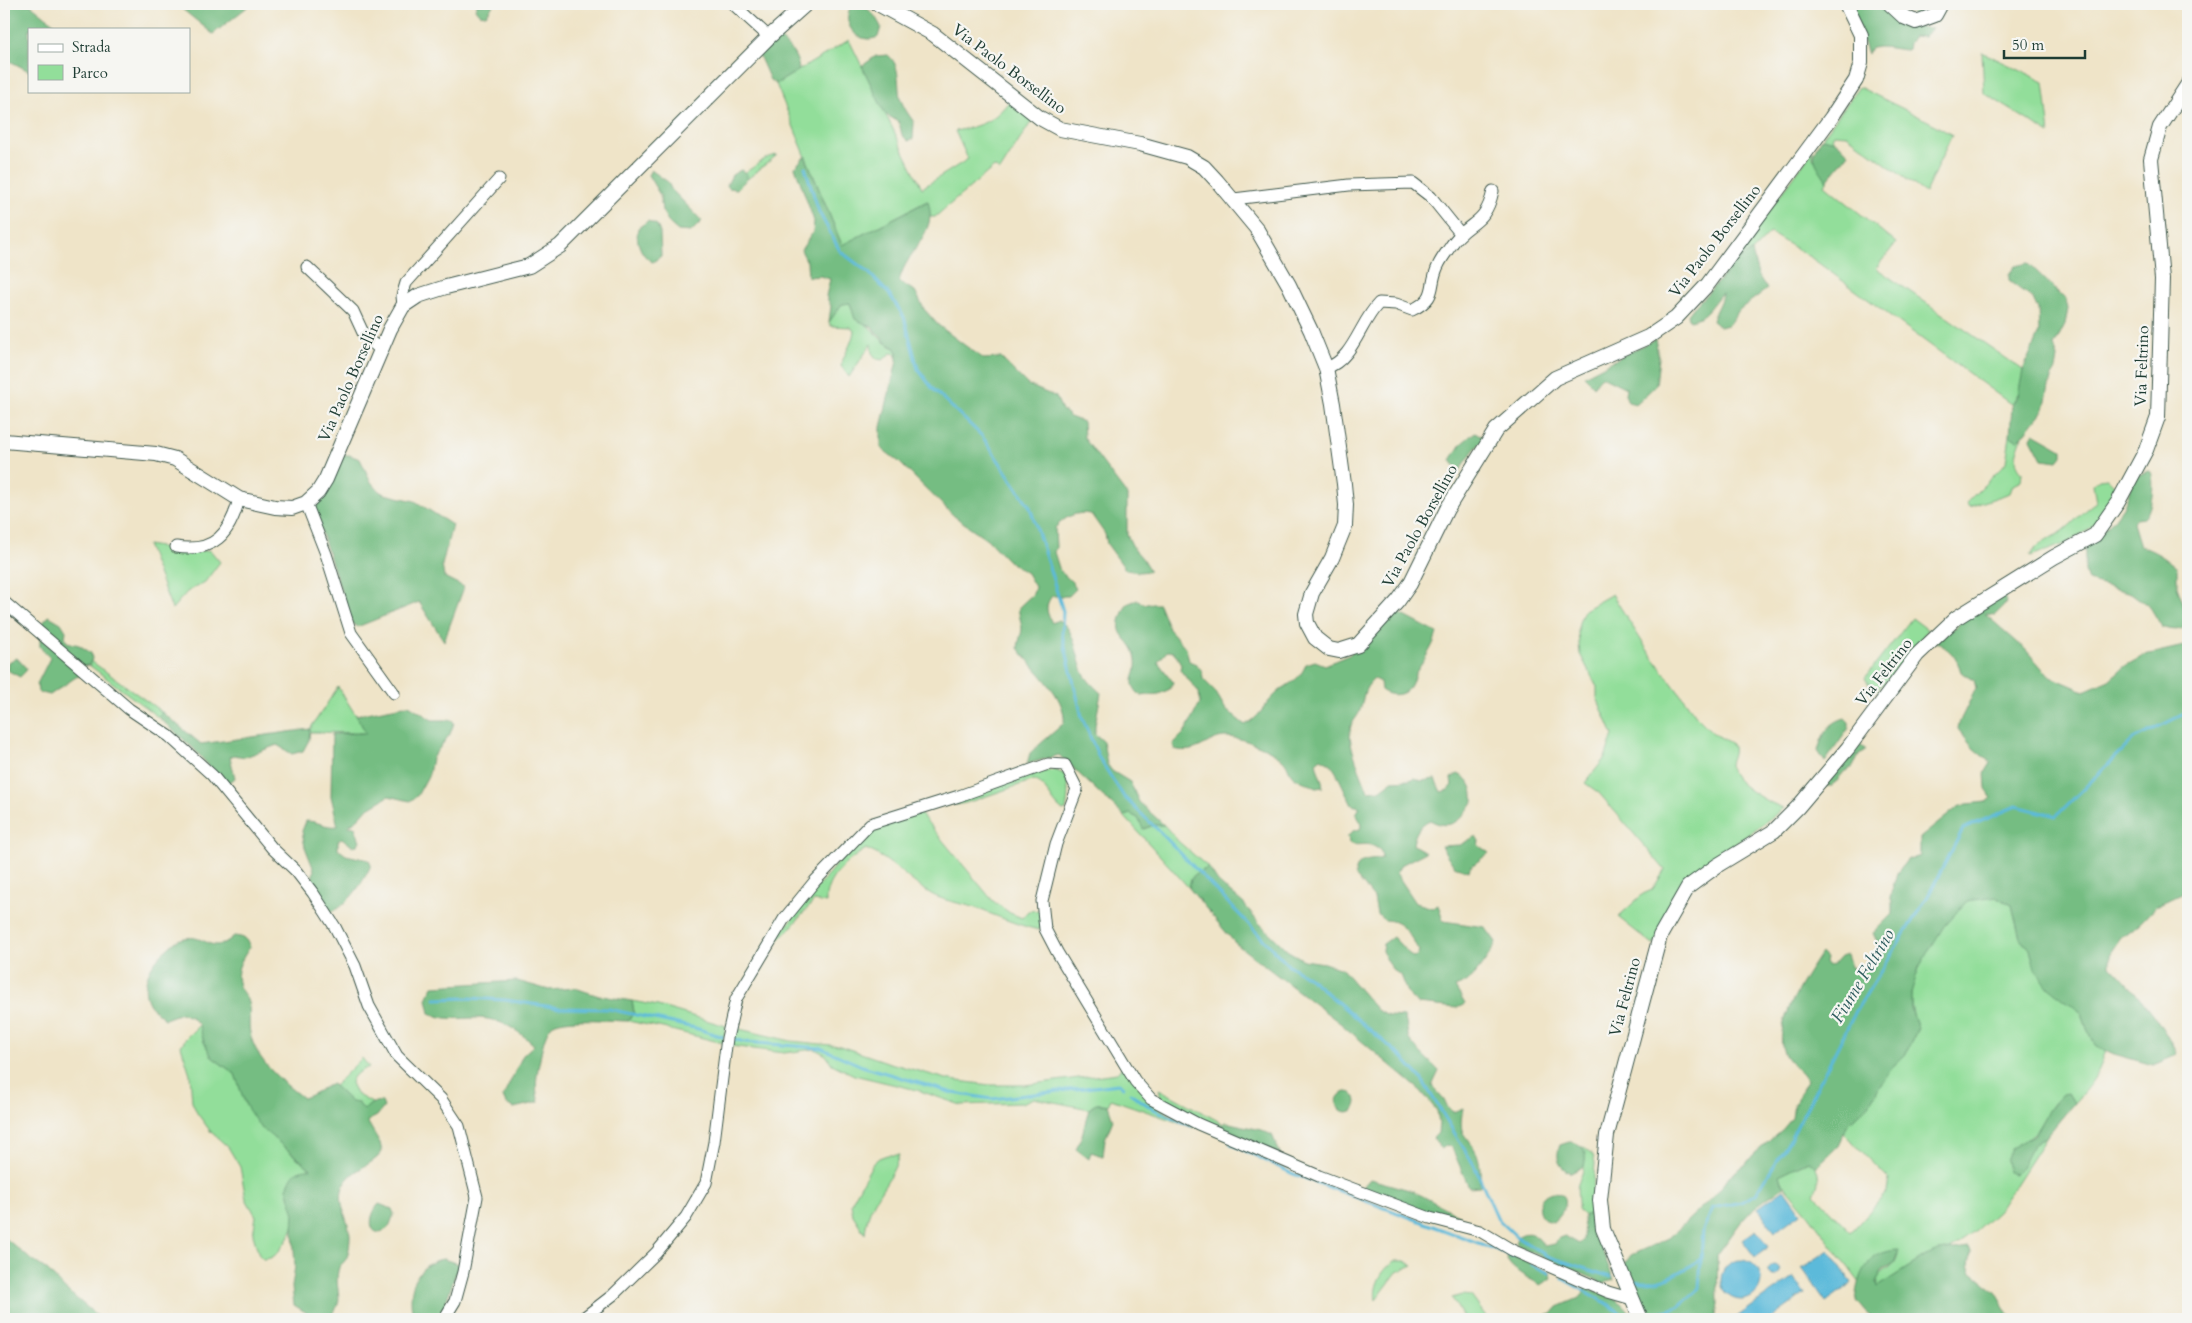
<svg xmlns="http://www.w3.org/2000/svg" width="2192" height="1323" viewBox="0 0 2192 1323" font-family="Cardo,serif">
<rect width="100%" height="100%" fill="#f6f6f2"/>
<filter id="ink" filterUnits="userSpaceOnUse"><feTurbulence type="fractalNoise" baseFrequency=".02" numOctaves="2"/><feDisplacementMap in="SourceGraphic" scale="10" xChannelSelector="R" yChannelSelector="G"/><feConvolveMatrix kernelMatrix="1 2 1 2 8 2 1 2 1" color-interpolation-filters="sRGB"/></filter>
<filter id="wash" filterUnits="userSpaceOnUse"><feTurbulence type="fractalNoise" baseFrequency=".0096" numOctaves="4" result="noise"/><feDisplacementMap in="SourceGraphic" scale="20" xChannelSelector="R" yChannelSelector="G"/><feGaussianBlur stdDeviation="1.12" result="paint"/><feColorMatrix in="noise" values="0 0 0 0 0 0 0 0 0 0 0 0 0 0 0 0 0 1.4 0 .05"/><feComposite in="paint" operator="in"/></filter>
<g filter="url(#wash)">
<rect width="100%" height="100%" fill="#efe4c8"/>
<path fill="#92de9a" stroke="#588e67" d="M1897,4H1935C1926,23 1910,13 1897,4Z
M849,40L922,188L968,159L955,131C980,126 994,122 1010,100L1033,119L1000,171L994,167L935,217H930L927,201L842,245L776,84Z
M1982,52L2044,82L2050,134L1984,93Z
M1859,87L1928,121L1952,135L1925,193L1847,135L1834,134L1832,138L1835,141L1822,138Z
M1813,150V157L1827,181L1825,185L1896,243L1876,268L2023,370L2020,390L2012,405L1813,259L1770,233L1752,252L1744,255L1717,283Z
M777,155L745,181L747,179L745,172C756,167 764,156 777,155Z
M850,303L855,319C871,325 873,332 884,342C889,346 894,346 897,352L896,357V354L891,353L883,360L877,359L872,353L871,344L849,377L841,366C844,353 852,345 854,331L851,327L831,326L829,322L842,304Z
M2010,436L2017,440L2022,437C2018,451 2011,460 2022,472L2021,481L2013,485L2010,493L1969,507L1966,503L2003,466L2006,462Z
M2107,478L2114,485C2115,495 2111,501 2106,510C2089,537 2059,547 2030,556C2037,542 2051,540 2063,531C2075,522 2083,510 2096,502L2093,484L2099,479Z
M147,545L194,552L210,550L220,562L205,582L187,592L172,609Z
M1612,594L1646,648L1697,717L1713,733L1732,744C1736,753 1730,757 1730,766C1731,783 1770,804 1784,808L1695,874L1653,945L1618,917L1643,894L1652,890L1665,870L1599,793L1585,783L1605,758L1613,735L1597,698V687L1580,654L1578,633L1579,623L1584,610Z
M1912,618L1928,630L1886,681L1874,692L1865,678Z
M91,661L162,712L158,717L89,665Z
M338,687L367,733L309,732L310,729Z
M1055,770L1064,774C1070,786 1068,797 1066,810L1063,811C1049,801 1048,785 1034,780L966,803L956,805L953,801L1038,772Z
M919,812L993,901L1010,913L1022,918L1028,911L1040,910L1042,926L1039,930C1016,925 995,915 973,907C960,903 945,901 933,895C909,882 891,859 866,849C847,861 824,879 826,903L814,901L787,932L765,952L838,862L874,827Z
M1130,814L1138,818L1144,829L1154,825H1164L1179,842L1209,868C1197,872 1190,875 1189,888L1124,816Z
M1997,897L2012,905L2020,938L2030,949L2035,969L2067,1001L2082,1013L2091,1039L2096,1046L2106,1049C2099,1075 2092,1083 2074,1103L2068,1093C2045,1099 2045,1132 2025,1139L2019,1170C2023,1158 2033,1140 2046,1137L1998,1211L1976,1231L1950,1249L1926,1256L1877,1287C1875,1272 1888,1272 1895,1262C1897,1259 1898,1254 1899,1251C1877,1251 1866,1263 1860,1283L1809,1215L1781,1182L1779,1175L1808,1161L1815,1165C1820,1175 1819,1184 1814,1194L1851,1232L1887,1192L1889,1179L1843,1132L1849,1122L1869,1104L1891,1068L1905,1055L1918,1028C1914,1017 1910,1007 1911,995C1912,973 1947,911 1967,901C1973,898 1990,898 1997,897Z
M632,1001L658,1006L726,1026L723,1043L663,1028L628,1021L634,1012Z
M199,1025L204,1042L212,1057L235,1074L246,1106L285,1148L312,1170L287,1188C296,1213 299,1225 282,1247C276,1255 273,1259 263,1259L259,1255L253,1235L256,1216L246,1199L240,1167L228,1147L211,1132L197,1113L192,1102L190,1074L181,1046L186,1038Z
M735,1028L791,1041L840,1046L890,1063L950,1080L990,1085H1025L1079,1078L1117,1073L1123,1066L1155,1106L1194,1128L1111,1099L1108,1105C1101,1103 1094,1103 1089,1109L1034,1098L1022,1103L961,1105L917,1090L854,1075L832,1064L826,1055L815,1049L784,1053L731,1046Z
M362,1058L369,1067C360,1071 353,1074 351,1083L356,1094L372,1103L364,1110L358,1103L351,1102L334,1086Z
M1159,1089L1222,1123L1218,1128L1168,1102L1161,1097Z
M1581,1145L1593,1155L1595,1163L1593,1190L1595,1216L1588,1214L1584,1216L1578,1209C1579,1201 1576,1192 1578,1184C1583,1171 1589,1159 1581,1145Z
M887,1155H899C890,1187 868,1197 865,1234L853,1215L851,1203L873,1163L879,1158Z
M1395,1261H1405L1413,1265L1397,1272L1376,1300C1373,1286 1382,1269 1395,1261Z
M1463,1295L1471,1296L1488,1319H1464L1452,1298Z"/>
<path fill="#75bd82" stroke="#4a7d5b" d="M4,4H30L61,29H29V71L4,58Z
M176,4H251L213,34Z
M477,4H494L486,15L479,14L475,9Z
M857,4C870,8 875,15 881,27L878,37C858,46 839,23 852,5Z
M1851,4H1885C1899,23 1908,27 1932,28L1924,37L1914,36L1909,43L1908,50C1896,50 1880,44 1870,49L1868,54Z
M775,35C787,45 798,54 799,70L776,84L770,80L758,53Z
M888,55C901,66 897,82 900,97C903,107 908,114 914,122L913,139L908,141L902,135L899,122L885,114L862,66L876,56Z
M1822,138L1835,141L1849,153L1827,181C1815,162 1808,157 1822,138Z
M805,156L842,245L928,201C929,206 931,213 930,217C928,239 904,257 899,282L915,291L924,309L938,325L963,344L984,359L1001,358L1028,385L1056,397L1062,410L1070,417L1083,422L1084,438L1127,495V535L1134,549L1142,558L1150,571L1139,572L1126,570L1107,544L1105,534L1091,514C1075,511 1065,517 1055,528L1056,547L1054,552L1060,571L1072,582L1076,589L1069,596H1052C1044,606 1047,613 1052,623L1058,620C1075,627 1076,656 1083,672C1087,680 1094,687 1101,693L1095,725V734L1103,741L1107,764L1112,771L1130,782L1139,802L1164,825H1154L1143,829L1138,818L1130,814L1124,816L1059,755L1027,764L1030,753L1064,723C1067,696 1033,669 1018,648C1018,641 1022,634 1022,628C1021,620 1018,614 1019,607L1033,594L1035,587L1027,573L1007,560L987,539L954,516L898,461L881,448V427L897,361V352L894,347L885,342L872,327L855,319L850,303L842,304L829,322L831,306L826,296L830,279L820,276L808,277L807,262L801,250L813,232L814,221L795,167Z
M651,170L668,182L671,189L702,221L691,232L678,231L670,224L662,211L660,195L648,175Z
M741,170L747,174V179L737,189L729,188L727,185L732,175Z
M648,221L657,225L660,233L661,256L653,262C641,257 635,240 638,228Z
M1752,252L1758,275L1767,289L1740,309L1728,325L1720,327L1712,321C1714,311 1722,302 1722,293C1711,304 1706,318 1690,320L1688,315L1693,308L1744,255Z
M2028,263L2066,300L2068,309L2065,324L2054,346L2058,358L2056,370L2051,378L2044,409L2022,437L2017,440L2010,436L2012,405L2018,396L2023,370L2039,333L2038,309L2033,299L2009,281V274L2015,266Z
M1655,339L1659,358L1656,385L1636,404L1628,402L1625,394L1626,388L1602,376L1594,386L1584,376Z
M1475,432L1485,438L1473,451L1459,472L1451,460L1461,444Z
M2034,433L2062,449V456L2058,461L2042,459L2031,438Z
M343,455H349L360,459L371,482L379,491L384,494L415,501L452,525L442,565L444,577L464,587L444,641L419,602L357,627L352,623L315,513L316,507L326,493Z
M2148,471L2151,472C2155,482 2152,511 2144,518L2135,519L2133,523L2140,546C2155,551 2166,558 2177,568V586L2188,616V622C2183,633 2171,630 2162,627L2150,607L2131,593L2088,581L2085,572V548L2115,518L2123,507L2136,476Z
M2002,591L2006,602L2004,606L1995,615L1985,614L2025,649L2049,676L2084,691L2109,680L2125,666L2145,655L2188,645V891L2156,906L2140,923L2121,937L2110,953V965C2137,993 2161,1020 2177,1055L2153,1065L2114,1054L2096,1046L2091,1039L2082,1013L2049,988L2035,969L2030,949L2020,938L2012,905L1997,897L1967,901L1944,926L1919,967L1911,993V1009L1918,1028L1905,1055L1891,1068L1869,1104L1849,1122L1838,1146L1816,1167L1808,1161L1779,1175L1781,1182L1784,1186L1755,1207L1741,1222L1717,1255L1718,1304L1715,1319H1647L1623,1266L1631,1255L1669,1238L1718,1192L1729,1176L1745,1165L1753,1155L1783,1129L1792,1118L1794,1104L1807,1081C1802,1070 1790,1065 1785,1055C1770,1028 1806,976 1821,953L1826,958L1825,963L1827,966L1833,965L1841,956L1847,954L1851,967L1861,971L1867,970L1878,952L1879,946L1873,933L1892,914V901L1890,897L1897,873L1907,860L1920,855V838L1958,807L1967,804L1986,802L1991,798L1986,788L1985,773L1991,763L1973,748L1958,729L1959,723L1976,688L1974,680L1961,672C1957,657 1949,648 1935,642Z
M1137,600L1144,604H1159L1169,629L1186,648L1189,661L1196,664L1202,671L1203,679L1215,691L1226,710L1245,725C1259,718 1263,707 1273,697C1286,683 1299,683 1306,664L1315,661L1325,665L1349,655L1395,611L1437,633C1433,648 1423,661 1415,674C1413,679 1412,685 1409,688C1402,697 1389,696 1381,690L1380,682L1374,679C1362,690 1365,695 1360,710C1358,718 1350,722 1350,731C1349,748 1362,775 1368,791L1380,790L1392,781L1410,780L1415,778L1421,781L1435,779L1441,792L1448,790L1452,785L1451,778L1458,774C1470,779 1474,789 1473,802C1462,819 1451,832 1430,820C1420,824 1414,834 1413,845L1426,852L1401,865L1396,873L1416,903L1433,908L1438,905L1443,921L1485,927L1496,942C1494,949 1476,975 1470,979C1466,983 1460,985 1455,987L1465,1004L1457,1008L1418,1004L1408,995L1400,975L1392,969L1382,951L1383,944L1393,937L1412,957L1417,956L1419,951C1410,936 1403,920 1384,920L1377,914L1374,898L1355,875C1358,857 1367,862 1382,858L1381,851C1366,839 1362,848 1349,843L1348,836L1353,831L1360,829L1362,824L1356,814L1360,807L1352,805L1336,772L1330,763L1321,758L1316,762C1317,771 1322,778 1323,787L1316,788C1309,783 1302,782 1296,778C1288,774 1289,765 1283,760C1273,749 1240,737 1226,737C1207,737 1199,756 1174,749L1173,744L1185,732L1200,703L1199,692L1180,670L1181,664L1174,652L1167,651L1158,662L1173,682L1170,689L1159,694L1141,696C1125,681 1138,677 1136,660C1133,633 1107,641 1127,604Z
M49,616L61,623L66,631L65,638L67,642L79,645L91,653L92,659L89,665L83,666L40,626Z
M40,637L86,674L76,677L50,695L38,692L37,684L50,658L40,647Z
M17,658L26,668V671L20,677L7,670L8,662Z
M409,705L432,720H452L454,723L450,734L432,758L429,774L417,796L410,801L389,796L367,809L359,818L348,826L355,827L360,841L357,845L352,846L342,838L338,841V849L346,855L369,860L371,865C364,881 348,906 331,912L312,880L314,870L305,847L302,831L306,821C318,821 326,828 338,826L331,796L332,734L366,733L356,715Z
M162,712L201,744L310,729L309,740L303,751L292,754L277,745L245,757L234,755L230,757L235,778L230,782L224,783L193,748L158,717Z
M1845,718L1849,722V728L1825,762L1818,751C1822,735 1828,723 1845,718Z
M1860,744L1865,748V751L1859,754L1853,767L1843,773L1832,786H1824Z
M1476,836L1479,841L1478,845L1489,853L1470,867L1469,871L1454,866L1441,846L1460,845Z
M1209,868L1218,882L1244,904L1257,921L1288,951L1304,960L1324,963L1342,969L1377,1010L1388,1016L1404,1017C1408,1025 1406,1033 1410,1041C1418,1052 1430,1061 1439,1071L1432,1086L1444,1099L1448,1108L1453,1112L1463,1108C1457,1139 1467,1132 1477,1154C1481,1164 1480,1176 1480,1186L1469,1187L1452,1148L1447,1145L1441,1149L1433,1138L1438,1133L1439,1123L1437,1111L1421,1091L1340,1023L1235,943L1189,888C1190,875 1197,872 1209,868Z
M234,936C243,937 247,938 250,947C242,959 234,970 239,986C241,992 247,996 248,1003C251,1012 248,1023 250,1033C256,1061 282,1082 303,1098C314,1095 321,1088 332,1084L351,1102L358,1103L364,1110C369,1105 375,1100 382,1102L384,1107L377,1116L367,1121L380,1143L382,1152C372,1167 350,1168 343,1187C337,1203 349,1220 350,1236C350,1242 349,1254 346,1259C343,1264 339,1265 338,1271C334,1291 347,1301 329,1317L310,1315L294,1305L292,1287L295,1266L293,1233L294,1214L287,1188C293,1173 296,1169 311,1169L259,1126L246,1106L235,1074L212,1057L204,1042L199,1025L191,1017L181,1013L165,1019C160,1015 154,1010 150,1005C138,986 151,962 166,950C172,945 176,939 185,938C207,934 211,957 234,936Z
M517,981L549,990L575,988L596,995L632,1001L634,1012L628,1021C614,1021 560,1016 551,1026C544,1035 542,1049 540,1059C537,1073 534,1088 539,1102L514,1108L506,1104L503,1097L523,1055L534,1045C517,1029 499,1018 476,1018C459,1018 445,1021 430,1013L427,999L433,986Z
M1337 1102a10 10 0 1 1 20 0a10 10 0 1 1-20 0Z
M2068,1093L2074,1103L2046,1137C2028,1141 2027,1164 2015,1174L2008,1172L2006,1160L2011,1148L2034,1135L2049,1109L2062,1094Z
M1096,1104L1108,1105L1113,1120L1105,1139L1103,1156L1091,1152L1089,1159L1076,1149L1082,1135L1089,1109Z
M1225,1122L1261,1130L1272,1135L1281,1155L1218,1128Z
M1569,1142C1583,1142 1588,1153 1584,1166L1571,1173C1559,1168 1555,1158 1560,1145Z
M1370,1179L1413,1191L1460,1216L1458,1220L1452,1221L1362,1188Z
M1552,1192C1575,1193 1564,1213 1553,1222C1534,1219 1534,1197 1552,1192Z
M379,1204L392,1209L394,1214L389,1227C371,1243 365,1219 379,1204Z
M1588,1214L1595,1216L1602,1250L1614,1280L1604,1283L1519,1247L1516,1243L1517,1237C1529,1229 1537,1235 1544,1246L1555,1244L1559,1238L1565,1236L1579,1244L1583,1240L1584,1216Z
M4,1237L29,1258L47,1270L65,1289L101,1319H14L4,1307Z
M1969,1247L1971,1252L1969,1265L1972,1273L1996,1292L2012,1319H1876L1866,1313L1856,1301C1859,1273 1868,1251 1899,1250L1894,1263L1882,1271L1876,1282L1877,1287L1926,1256L1939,1251Z
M1508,1252L1550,1272L1552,1278L1541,1285C1530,1279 1514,1272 1507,1260Z
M443,1259L459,1264L443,1310L437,1319H414C406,1293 414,1264 443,1259Z
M1587,1288C1610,1297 1622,1297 1634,1319H1534L1552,1314L1558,1307L1579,1298Z"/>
<path fill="#5cbada" stroke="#3e7c87" d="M1784,1189L1801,1213L1775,1232L1758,1208Z
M1756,1230L1769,1247L1755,1257L1742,1240Z
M1829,1250L1852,1283L1826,1302L1802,1268Z
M1721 1280a20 20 0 1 1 40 0a20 20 0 1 1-40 0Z
M1768 1271a6 6 0 1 1 12 0a6 6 0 1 1-12 0Z
M1793,1277L1805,1294L1770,1319H1734Z"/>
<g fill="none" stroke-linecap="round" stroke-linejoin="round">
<path stroke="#5cbada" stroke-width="3" d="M805,167L819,212L840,251L869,273L890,295L904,317L918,369L933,389L982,436L1030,507L1063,611L1062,634L1082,717L1099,758L1124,797L1160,832L1287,964L1308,977L1402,1057L1421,1078L1474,1165L1498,1219L1517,1237L1547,1256L1611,1277
M435,999L467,998L505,1000L560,1008L609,1009L695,1028L723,1037
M734,1039L745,1042L821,1048L862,1066L953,1093L992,1099L1119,1084L1123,1088
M1130,1093L1153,1109L1191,1126
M1231,1144L1291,1173L1513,1256
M1532,1265L1549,1273
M1563,1279L1608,1304L1629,1319
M1632,1281C1660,1286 1681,1273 1702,1258
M1643,1317L1678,1307L1699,1289L1703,1230L1713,1208L1741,1202L1756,1194L1791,1138L1857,1009L1928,896L1963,829L2016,806L2056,816L2134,739L2188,712"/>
</g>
</g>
<g filter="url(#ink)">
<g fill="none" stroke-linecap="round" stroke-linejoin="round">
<g stroke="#3e564a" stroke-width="13">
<path id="minor" d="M733,4L769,37
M1234,199L1349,185L1413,183L1431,197L1460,233
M307,267L353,311L365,337L381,350
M403,306L402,296L406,283L499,179
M1326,368C1353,360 1360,322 1379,303L1396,304L1412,310C1439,297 1428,287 1438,266C1441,259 1446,253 1450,247C1467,220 1485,228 1493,191
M306,503L326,554L351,633L394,693
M176,547C214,553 230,534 239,499
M4,602L129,709L169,736L212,775L272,848L296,871L313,893L335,927L355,966L369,1006L397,1056L441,1099L459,1126L477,1197L463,1272L455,1301L444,1319
M582,1319L613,1295L656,1253L686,1217L706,1183L714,1142L727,1038L736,999L784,919L815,881L870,824L959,796L1048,764L1065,765L1077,789L1056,844L1042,901L1045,929L1057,952L1135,1081L1151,1099L1198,1124L1319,1176L1430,1218L1480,1231L1512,1250L1608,1292L1632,1299"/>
</g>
<g stroke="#3e564a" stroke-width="16">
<path id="tertiary" d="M878,4L933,34L1040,118L1060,129L1140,144L1187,157L1204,167L1217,181L1256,228L1289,285L1311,331L1326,368L1333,404L1344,484L1346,505L1345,526L1332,558L1312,593L1306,614L1307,623L1315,638L1329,649L1339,651L1358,645L1398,601L1410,584L1447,509L1496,430L1555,378L1648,337L1676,318L1708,284L1831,118L1856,80L1861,63V35L1846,4
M1890,4L1904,17L1916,22L1935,15L1941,4
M4,441L156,454L175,459L239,499L275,507L292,508L306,503L318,492L326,479L390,329L403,306L418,296L446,287L529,266L560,246L769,37L806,4
M1641,1319L1603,1229L1600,1200L1607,1135L1660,936L1688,887L1718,865L1774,831L1798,807L1848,748L1917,655L1956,618L2054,557L2095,535L2118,502L2146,450L2158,417L2162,279L2151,159L2160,127L2188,84"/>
</g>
<use href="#minor" stroke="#fff" stroke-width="11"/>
<use href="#tertiary" stroke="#fff" stroke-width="14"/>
</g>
</g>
<g text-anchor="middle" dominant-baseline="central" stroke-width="4.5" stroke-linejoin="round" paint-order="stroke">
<g font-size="16" fill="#1f3d34" stroke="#f6f6f2">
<text transform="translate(1009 69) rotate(37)">Via Paolo Borsellino</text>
<text transform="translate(1715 241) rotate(-52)">Via Paolo Borsellino</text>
<text transform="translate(2142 366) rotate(-88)">Via Feltrino</text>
<text transform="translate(351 378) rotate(-66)">Via Paolo Borsellino</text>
<text transform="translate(1420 526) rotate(-61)">Via Paolo Borsellino</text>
<text transform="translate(1884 672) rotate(-52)">Via Feltrino</text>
<text transform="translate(1625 997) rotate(-75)">Via Feltrino</text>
</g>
<g font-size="18" font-style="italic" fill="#2e5c5e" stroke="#f6f6f2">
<text transform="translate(1863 976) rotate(-59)">Fiume Feltrino</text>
</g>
</g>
<rect width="2192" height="1323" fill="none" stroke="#f6f6f2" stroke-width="20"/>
<rect x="28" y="28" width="162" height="65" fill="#f6f6f2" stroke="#a0aca6"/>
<rect x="38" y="44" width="25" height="8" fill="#ffffff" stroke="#a0aca6"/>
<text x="72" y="52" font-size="15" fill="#1f3d34">Strada</text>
<rect x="38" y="65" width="25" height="15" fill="#92de9a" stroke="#a0aca6"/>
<text x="72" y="78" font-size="15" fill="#1f3d34">Parco</text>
<path d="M2004 50v8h81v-8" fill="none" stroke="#1f3d34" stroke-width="2.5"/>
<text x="2012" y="50" font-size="15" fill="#1f3d34" stroke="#f6f6f2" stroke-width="4" paint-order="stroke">50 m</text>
</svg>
